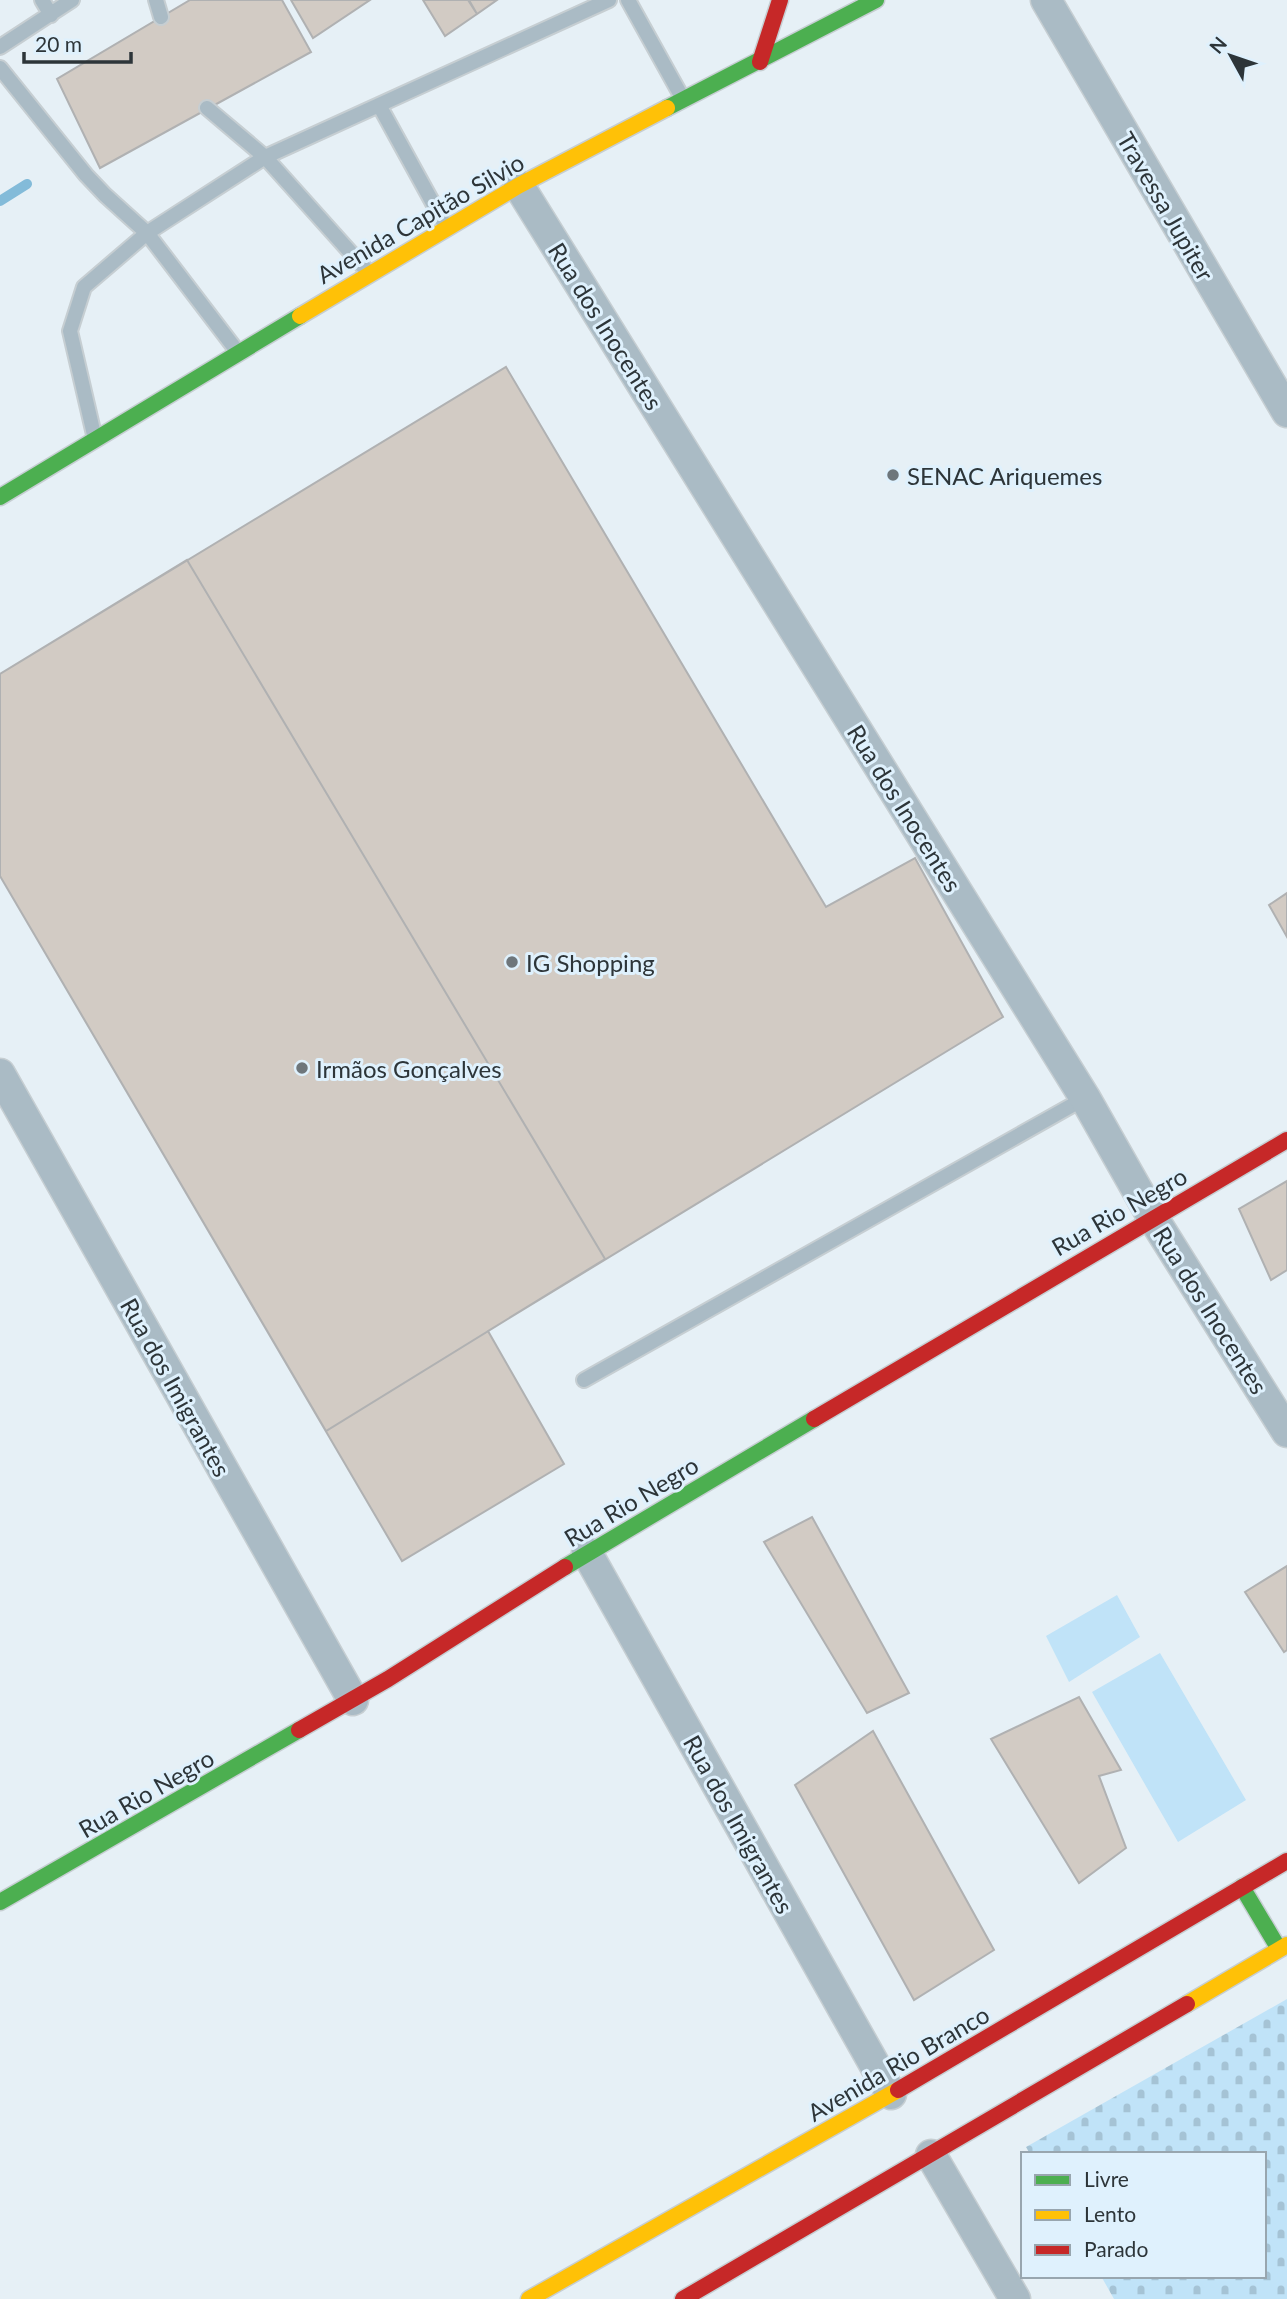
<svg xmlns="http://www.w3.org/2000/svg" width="1287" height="2299" viewBox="0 0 1287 2299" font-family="Lato,sans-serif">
<defs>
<pattern id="cemetery-stones" width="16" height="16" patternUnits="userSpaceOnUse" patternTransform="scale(1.75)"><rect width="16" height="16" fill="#c0e3f8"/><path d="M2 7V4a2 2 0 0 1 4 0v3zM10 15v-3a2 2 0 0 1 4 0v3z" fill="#a5c3d5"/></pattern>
</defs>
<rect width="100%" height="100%" fill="#e6f0f6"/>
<path fill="url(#cemetery-stones)" d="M1287,1999V2299H1114L1101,2276H1264V2154H1030L1026,2147Z"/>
<path fill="#c0e3f8" d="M1117,1595L1140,1637L1069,1682L1046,1636Z
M1160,1653L1246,1800L1178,1842L1092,1692Z"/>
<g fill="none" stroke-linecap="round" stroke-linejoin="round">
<path stroke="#83bbd9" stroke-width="10" d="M0,201L27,184"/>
</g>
<path fill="#d2cbc4" stroke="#b0b1b2" stroke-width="2" d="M190,0H282L311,52L100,168L57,79Z
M291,0H370L313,38Z
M423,0H468L477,14L445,36Z
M469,0H497L477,14Z
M506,367L826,907L915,858L1003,1017L488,1331L564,1464L402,1561L0,876V674Z
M187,560L605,1259L326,1431L0,876V674Z
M1287,893V937L1269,905Z
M1287,1181V1270L1271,1280L1239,1209Z
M812,1517L909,1693L867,1713L764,1542Z
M1287,1566V1650L1284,1652L1245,1592Z
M1079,1697L1121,1770L1099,1776L1126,1848L1079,1883L991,1739Z
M873,1731L994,1950L914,2000L795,1785Z"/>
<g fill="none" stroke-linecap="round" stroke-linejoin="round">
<g stroke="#c6ced2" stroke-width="18">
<path id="lane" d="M42,0L51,15
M156,0L161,17
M628,0L683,99
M0,47L72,0
M0,68L86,175L105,195L147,233L237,351
M379,105L446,227
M207,108L265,157L368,272
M95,439L70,331L84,287L147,233L265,157L609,0
M584,1380L1085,1098"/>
</g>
<g stroke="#c6ced2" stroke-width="33">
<path id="street" d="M1046,0L1287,412
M519,186L1085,1098L1153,1218L1287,1432
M0,1074L353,1700
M587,1553L891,2094
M931,2155L1015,2299"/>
</g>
<g stroke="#c6ced2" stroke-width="19">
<path id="fast" d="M667,108L876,0
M0,497L300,316
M565,1567L814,1419
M1242,1887L1279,1949
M0,1902L299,1730"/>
</g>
<g stroke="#c6ced2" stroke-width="19">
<path id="slow" d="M300,316L518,186L667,108
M1187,2004L1287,1945
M529,2299L898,2090"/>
</g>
<g stroke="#c6ced2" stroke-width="19">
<path id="jam" d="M760,62L780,0
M814,1419L1287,1140
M299,1730L388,1679L565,1567
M898,2090L1287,1861
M683,2299L1187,2004"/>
</g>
<use href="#lane" stroke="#aabbc5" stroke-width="14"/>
<use href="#street" stroke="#aabbc5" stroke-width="30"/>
<use href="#fast" stroke="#4caf50" stroke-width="16"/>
<use href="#slow" stroke="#ffc107" stroke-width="16"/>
<use href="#jam" stroke="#c62828" stroke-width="16"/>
</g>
<g fill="#6e767b" stroke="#dff1fd" stroke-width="2.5">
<circle cx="893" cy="475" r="7"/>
<circle cx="512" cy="962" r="7"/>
<circle cx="302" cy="1068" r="7"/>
</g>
<g text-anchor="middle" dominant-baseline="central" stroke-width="6" stroke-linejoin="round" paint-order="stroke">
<g font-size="24" fill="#2d3539" stroke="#dff1fd">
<text transform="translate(1166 206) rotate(60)">Travessa Jupiter</text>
<text transform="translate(420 218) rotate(-30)">Avenida Capitão Silvio</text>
<text transform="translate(606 326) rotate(58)">Rua dos Inocentes</text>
<text transform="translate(905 808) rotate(58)">Rua dos Inocentes</text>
<text transform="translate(1119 1211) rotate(-30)">Rua Rio Negro</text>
<text transform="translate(1211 1310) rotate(58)">Rua dos Inocentes</text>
<text transform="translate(176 1387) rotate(61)">Rua dos Imigrantes</text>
<text transform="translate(631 1501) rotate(-31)">Rua Rio Negro</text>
<text transform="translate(146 1793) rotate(-30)">Rua Rio Negro</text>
<text transform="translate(739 1824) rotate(61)">Rua dos Imigrantes</text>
<text transform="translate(898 2063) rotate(-30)">Avenida Rio Branco</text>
</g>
<g font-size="24" fill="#2d3539" stroke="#dff1fd" text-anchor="start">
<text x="907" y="475">SENAC Ariquemes</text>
<text x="526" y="962">IG Shopping</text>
<text x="316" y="1068">Irmãos Gonçalves</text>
</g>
</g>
<rect x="1021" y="2152" width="245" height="126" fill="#dff1fd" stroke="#98a6af" stroke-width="2"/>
<rect x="1035" y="2175" width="35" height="10" fill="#4caf50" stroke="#98a6af" stroke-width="2"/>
<text x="1084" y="2187" font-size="21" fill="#2d3539">Livre</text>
<rect x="1035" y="2210" width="35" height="10" fill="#ffc107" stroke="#98a6af" stroke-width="2"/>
<text x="1084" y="2222" font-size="21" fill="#2d3539">Lento</text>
<rect x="1035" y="2245" width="35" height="10" fill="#c62828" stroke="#98a6af" stroke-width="2"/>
<text x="1084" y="2257" font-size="21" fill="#2d3539">Parado</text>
<g transform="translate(1231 56) rotate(310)" stroke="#dff1fd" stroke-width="5" paint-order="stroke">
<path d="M0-5L12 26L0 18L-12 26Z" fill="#2d3539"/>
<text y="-10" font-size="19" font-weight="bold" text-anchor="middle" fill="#2d3539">N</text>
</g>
<path d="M24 52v10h107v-10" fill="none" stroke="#2d3539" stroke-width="3.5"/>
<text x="35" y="52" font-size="21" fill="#2d3539" stroke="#dff1fd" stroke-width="5" paint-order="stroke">20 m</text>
</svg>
